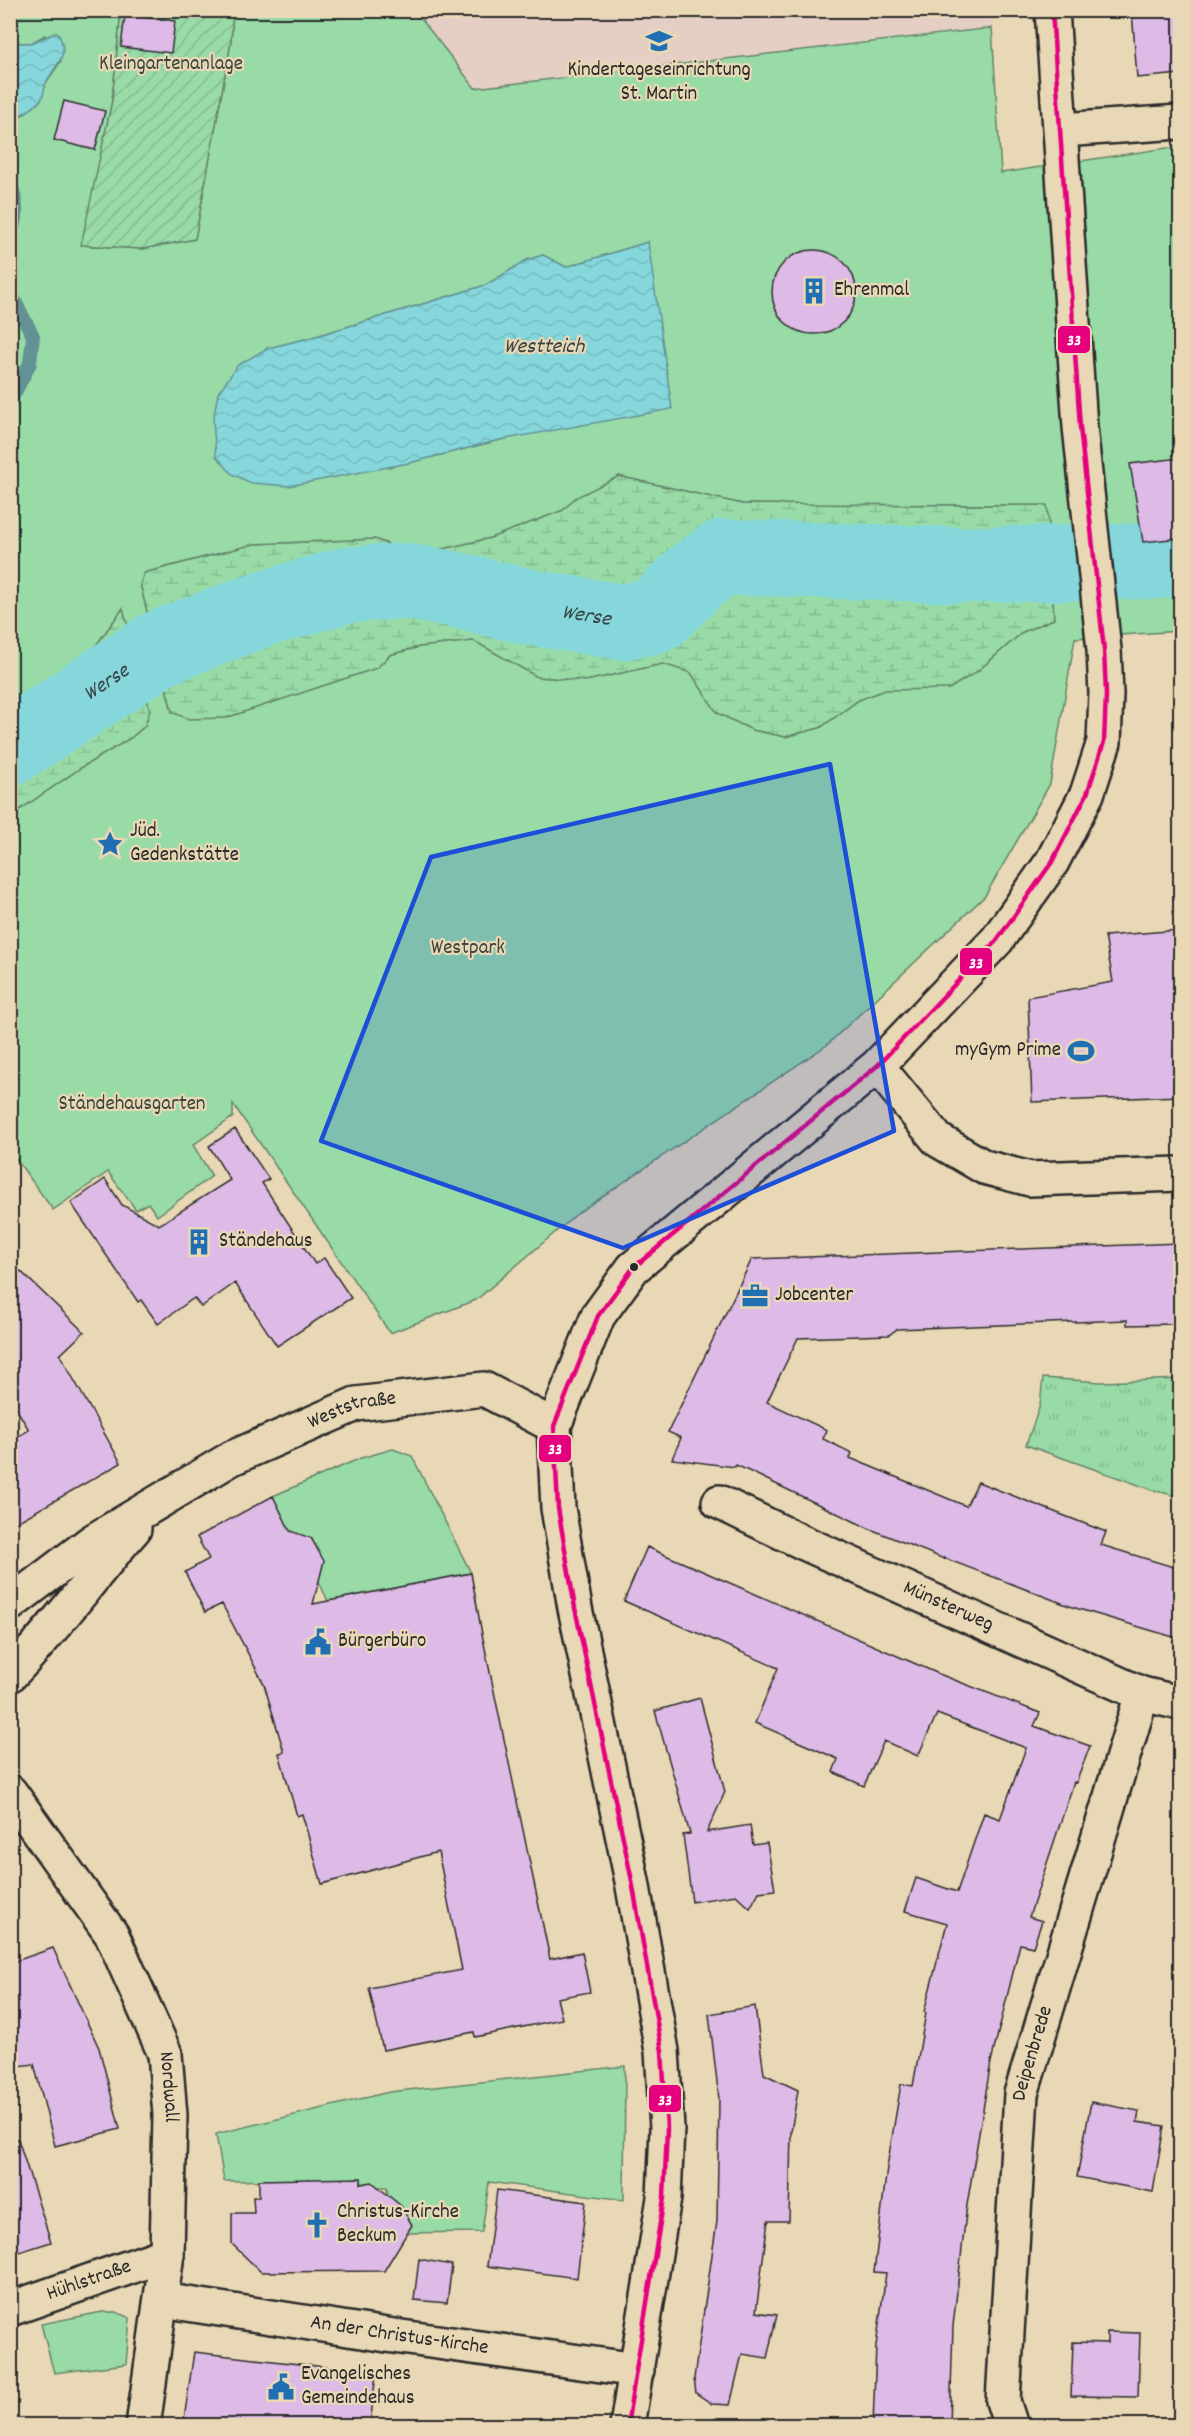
<svg xmlns="http://www.w3.org/2000/svg" width="1191" height="2436" viewBox="0 0 1191 2436" font-family="Dekko,sans-serif">
<defs>
<pattern id="grass-tufts" width="24" height="20" patternUnits="userSpaceOnUse" patternTransform="scale(1.5)"><rect width="24" height="20" fill="#98dba7"/><path d="M3 7l-1-3M5 7V3M7 7l1-3M15 17l-1-3M17 17v-4M19 17l1-3" fill="none" stroke="#83bc90"/></pattern>
<pattern id="wetland-marsh" width="20" height="14" patternUnits="userSpaceOnUse" patternTransform="scale(1.5)"><rect width="20" height="14" fill="#98dba7"/><path d="M1 5h8M5 5V1M11 12h8M15 12V8" fill="none" stroke="#83bc90"/></pattern>
<pattern id="garden-furrows" width="10" height="10" patternUnits="userSpaceOnUse" patternTransform="scale(1.5)"><rect width="10" height="10" fill="#98dba7"/><path d="M-1 1l2-2M0 10L10 0M9 11l2-2" fill="none" stroke="#83bc90"/></pattern>
<pattern id="water-waves" width="16" height="10" patternUnits="userSpaceOnUse" patternTransform="scale(1.5)"><rect width="16" height="10" fill="#86d7dc"/><path d="M0 5q4-4 8 0t8 0" fill="none" stroke="#74b9bd"/></pattern>
</defs>
<rect width="100%" height="100%" fill="#e9d8b5"/>
<filter id="ink" filterUnits="userSpaceOnUse"><feTurbulence type="fractalNoise" baseFrequency=".0167" numOctaves="2"/><feDisplacementMap in="SourceGraphic" scale="12" xChannelSelector="R" yChannelSelector="G"/><feConvolveMatrix kernelMatrix="1 2 1 2 8 2 1 2 1" color-interpolation-filters="sRGB"/></filter>
<g filter="url(#ink)">
<path fill="#e5cfc4" d="M991,10L992,28L475,88L415,11Z"/>
<path fill="url(#grass-tufts)" stroke="#628369" stroke-width="1.5" d="M1043,1378L1101,1382L1180,1379V1497L1153,1490L1026,1445L1040,1405Z"/>
<path fill="url(#wetland-marsh)" stroke="#628369" stroke-width="1.5" d="M619,476L743,504L1048,505L1056,596L1053,601L1054,619L1023,632L978,671L949,689L919,691L859,700L820,728L785,737L752,730L717,713L691,674L663,664L586,681L537,677L474,641L420,647L390,655L378,668L226,718L188,720L172,712L140,584L144,573L254,544L375,539L401,549L438,550L490,538L563,510L574,498Z
M123,608L150,710L145,726L131,738L81,768L11,816V709L94,648Z"/>
<path fill="#98dba7" stroke="#628369" stroke-width="1.5" fill-rule="evenodd" d="M11,11H121L112,101L82,245L142,249L195,239L231,42L233,11H415L475,88L992,28L1001,173L1180,146V631L1075,638L1050,784L985,896L827,1045L578,1213L476,1300L390,1333L233,1104V1117L193,1145L212,1176L157,1216L148,1203L136,1210L108,1172L53,1210L11,1152V816L81,768L131,738L145,726L150,710L123,608L94,648L95,656L90,662L44,687L11,709V120L24,114L42,98L45,84L61,61L45,35L31,43H18L11,34ZM648,242L500,440L409,463L268,348L313,337L486,285L527,260L543,255L566,267ZM619,476L743,504L1047,505L1056,596L1053,600L1054,619L1023,632L978,671L949,689L885,690L859,700L820,728L785,737L752,730L717,713L691,673L663,664L586,681L537,677L474,641L420,647L390,655L377,668L226,718L188,719L172,712L140,584L144,573L254,544L375,539L401,549L438,550L490,538L563,510L575,498Z
M393,1449L412,1456L471,1573L328,1601L312,1567L323,1562L312,1539L300,1545L293,1531H290L273,1496L361,1458Z
M625,2066L624,2200L489,2182L482,2232L402,2233L388,2202L387,2187H362L361,2179L224,2181L216,2134L389,2092Z
M102,2312H116L130,2318L126,2364L54,2373L41,2324Z"/>
<path fill="url(#garden-furrows)" stroke="#628369" stroke-width="1.5" d="M121,11H233L231,42L195,239L142,249L81,245L112,101Z"/>
<path fill="url(#water-waves)" stroke="#629295" stroke-width="1.5" d="M57,32C72,56 55,64 46,83C44,88 44,94 42,98C36,108 21,115 11,120V34L18,43H31Z
M648,242L672,409L500,440L409,463L289,486L251,483L232,474L216,456L213,420L218,393L238,365L268,348L313,337L486,285L527,260L543,255L566,267Z"/>
<g fill="none" stroke-linecap="round" stroke-linejoin="round">
<path stroke="#629295" stroke-width="14" d="M10,182C17,200 19,216 10,234
M10,292L33,336L30,363L10,402
M10,705L30,732"/>
<path stroke="#86d7dc" stroke-width="76" id="s1" d="M10,747L158,649L256,611L346,585L403,581L452,589L529,607L622,622L657,615L696,576L723,557L956,565L1154,561L1180,558"/>
</g>
<path fill="#ddbbe6" stroke="#2b2b2b" stroke-width="1.5" d="M1132,10H1180V74L1137,78Z
M125,15L175,21L171,53L121,47Z
M64,101L105,111L95,150L54,140Z
M772 292a42 42 0 1 1 84 0a42 42 0 1 1-84 0Z
M1180,458V538L1143,542L1130,464Z
M1180,930V1096L1032,1102L1028,997L1113,982L1105,936Z
M235,1129L269,1179L262,1183L315,1264L324,1258L351,1298L277,1346L235,1283L201,1307L194,1298L158,1324L141,1300L138,1302L71,1203L105,1179L122,1205L159,1225L230,1180L209,1146Z
M1180,1243V1318H1176V1324L1127,1325V1320L897,1329L889,1335L798,1338L767,1402L827,1430L823,1439L852,1453L850,1458L966,1506L978,1482L1106,1532L1101,1545L1180,1569V1639L1072,1607L944,1558V1559L868,1528L736,1465L735,1467L672,1459L681,1438L668,1432L752,1259Z
M10,1261L84,1332L60,1355L121,1463L10,1526V1441L29,1430L10,1398Z
M273,1496L290,1531L311,1538L324,1561L313,1604L471,1573L482,1634L550,1959L582,1952L590,1992L557,1998L562,2019L475,2037L474,2032L383,2050L369,1988L462,1970L438,1852L322,1884L302,1814L297,1816L279,1753L284,1752L264,1684L222,1604L205,1612L185,1572L209,1559L197,1537Z
M647,1547L939,1674L1040,1713L1034,1726L1090,1746L1076,1783L1074,1782L1029,1917L1042,1921L1033,1947L1020,1944L991,2062L967,2205L953,2326L950,2426H873L876,2346L886,2273L874,2272L887,2167L901,2084L913,2086L926,2013L924,2012L947,1923L905,1911L916,1878L957,1892L984,1813L1000,1819L1026,1748L937,1714L918,1756L884,1741L864,1786L833,1772L838,1759L755,1723L778,1668L624,1601Z
M700,1698L725,1792L707,1832L750,1825L753,1845L767,1843L775,1890L759,1892L750,1908L736,1895L692,1902L683,1835L690,1834L655,1711Z
M53,1948L99,2048L120,2129L55,2146L34,2064L10,2067V1963Z
M755,2006L764,2074L798,2090L791,2132L789,2221H768L756,2312L777,2315L767,2358L742,2354L730,2405L712,2404L696,2393L694,2378L717,2221L719,2099L709,2014Z
M1091,2102L1139,2111L1137,2122L1164,2126L1153,2192L1077,2177Z
M18,2139L51,2242L10,2255V2140Z
M361,2178V2184L372,2182L401,2206L412,2225L384,2271L261,2272L232,2244V2213H254L253,2197H259V2180Z
M497,2190L586,2202L577,2278L487,2266Z
M419,2259L452,2265L447,2303L414,2300Z
M1107,2332L1140,2333L1138,2397L1071,2396L1073,2342L1107,2343Z
M194,2352L376,2373L370,2426H183Z"/>
<g fill="none" stroke-linecap="round" stroke-linejoin="round">
<g stroke="#2b2b2b" stroke-width="38">
<g id="street">
<path d="M1061,130L1180,122"/>
<path id="s2" d="M719,1502L802,1542L1142,1694L1180,1703"/>
<path id="s3" d="M10,1604L93,1541L232,1458L356,1404L484,1389L554,1426"/>
<path d="M10,1675C55,1629 92,1576 134,1529"/>
<path id="s4" d="M10,1792L112,1935L165,2054L170,2115L167,2254L143,2426"/>
<path id="s5" d="M162,2300L387,2335L637,2370"/>
<path id="s6" d="M10,2309L167,2254"/>
<path id="s7" d="M1011,2426L1003,2401L1021,2094L1142,1694"/>
</g>
</g>
<g stroke="#2b2b2b" stroke-width="38">
<path id="secondary" d="M877,1066L938,1140L984,1167L1030,1179L1180,1174
M627,2426L664,2198L667,2128L662,2051L632,1881L575,1608L558,1508L554,1426L598,1316L633,1268L877,1066L997,940L1052,862L1087,794L1104,742L1106,694L1104,650L1080,427L1052,10"/>
</g>
<use href="#street" stroke="#e9d8b5" stroke-width="33"/>
<use href="#secondary" stroke="#e9d8b5" stroke-width="33"/>
<g stroke="#e9d8b5" stroke-width="9">
<path id="bus-1" d="M627,2426L664,2198L667,2128L662,2051L632,1881L575,1608L558,1508L554,1426L598,1316L633,1268L877,1066L997,940L1052,862L1087,794L1104,742L1106,694L1104,650L1080,427L1052,10"/>
</g>
<use href="#bus-1" stroke="#e5007d" stroke-width="4.5"/>
</g>
</g>
<path fill="#1d4ed8" fill-opacity="0.2" stroke="#1d4ed8" stroke-width="4.5" stroke-linejoin="round" d="M830,764L894,1131L623,1248L321,1141L431,857Z"/>
<defs>
<g id="school-bare" transform="scale(2.07)"><path d="M0-5L7-2L0 1L-7-2ZM-4 1L0 2.5L4 1V4Q0 6-4 4Z" fill="#1f6fb2" stroke="#e9d8b5" stroke-width="2.5" paint-order="stroke"/></g>
<g id="building-bare" transform="scale(2.07)"><path d="M-4-6H4V6H1V3H-1V6H-4ZM-2.5-4.3h1.7v1.8h-1.7ZM.8-4.3h1.7v1.8H.8ZM-2.5-1h1.7V.8h-1.7ZM.8-1h1.7V.8H.8Z" fill="#1f6fb2" stroke="#e9d8b5" stroke-width="2.5" paint-order="stroke"/></g>
<g id="sight-bare" transform="scale(2.07)"><path d="M0-6L1.8-2.2L6-1.7L2.9 1.2L3.7 5.4L0 3.3L-3.7 5.4L-2.9 1.2L-6-1.7L-1.8-2.2Z" fill="#1f6fb2" stroke="#e9d8b5" stroke-width="2.5" paint-order="stroke"/></g>
<g id="stadium-bare" transform="scale(2.07)"><path d="M0-5a6.5 5 0 1 0 0 10a6.5 5 0 1 0 0-10ZM-3.5-1.8h7v3.6h-7Z" fill="#1f6fb2" stroke="#e9d8b5" stroke-width="2.5" paint-order="stroke"/></g>
<g id="office-bare" transform="scale(2.07)"><path d="M-6-3h4V-5.5h4V-3h4V5H-6ZM-1-4.5V-3h2v-1.5ZM-6 0V1H6V0Z" fill="#1f6fb2" stroke="#e9d8b5" stroke-width="2.5" paint-order="stroke"/></g>
<g id="civic-bare" transform="scale(2.07)"><path d="M-.6-6.5H3V-4.5H.6V-3L4-1V1h2V6H-6V1h2V-1L-.6-3ZM-1.2 2.5V6h2.4V2.5Z" fill="#1f6fb2" stroke="#e9d8b5" stroke-width="2.5" paint-order="stroke"/></g>
<g id="church-bare" transform="scale(2.07)"><path d="M-1.2-6h2.4v3.5h3.3v2.4h-3.3V6h-2.4V-.1h-3.3v-2.4h3.3Z" fill="#1f6fb2" stroke="#e9d8b5" stroke-width="2.5" paint-order="stroke"/></g>
</defs>
<g fill-rule="evenodd">
<use href="#school-bare" x="659" y="41"/>
<use href="#building-bare" x="814" y="291"/>
<use href="#sight-bare" x="110" y="844"/>
<use href="#stadium-bare" x="1081" y="1051"/>
<use href="#building-bare" x="199" y="1242"/>
<use href="#office-bare" x="755" y="1296"/>
<use href="#civic-bare" x="318" y="1642"/>
<use href="#church-bare" x="317" y="2225"/>
<use href="#civic-bare" x="281" y="2387"/>
</g>
<circle fill="#2b2b2b" stroke="#e9d8b5" stroke-width="2" cx="634" cy="1267" r="5"/>
<g text-anchor="middle" dominant-baseline="central" stroke-width="4.5" stroke-linejoin="round" paint-order="stroke">
<g font-size="21" fill="#3b453e" stroke="#e9d8b5">
<text x="171" y="65">Kleingartenanlage</text>
<text x="468" y="949">Westpark</text>
<text x="132" y="1105">Ständehausgarten</text>
</g>
<g font-size="21" fill="#2b2b2b" stroke="#e9d8b5" text-anchor="start">
<text x="659" y="71" text-anchor="middle">Kindertageseinrichtung<tspan x="659" dy="24">St. Martin</tspan></text>
<text x="834" y="291">Ehrenmal</text>
<text x="130" y="832">Jüd.<tspan x="130" dy="24">Gedenkstätte</tspan></text>
<text x="1061" y="1051" text-anchor="end">myGym Prime</text>
<text x="219" y="1242">Ständehaus</text>
<text x="775" y="1296">Jobcenter</text>
<text x="338" y="1642">Bürgerbüro</text>
<text x="337" y="2213">Christus-Kirche<tspan x="337" dy="24">Beckum</tspan></text>
<text x="301" y="2375">Evangelisches<tspan x="301" dy="24">Gemeindehaus</tspan></text>
</g>
<g font-size="21" fill="#2b2b2b" stroke="#e9d8b5">
<text stroke="none"><textPath href="#s3" startOffset="396">Weststraße</textPath></text>
<text stroke="none"><textPath href="#s2" startOffset="252">Münsterweg</textPath></text>
<text stroke="none"><textPath href="#s7" startOffset="376">Deipenbrede</textPath></text>
<text stroke="none"><textPath href="#s4" startOffset="339">Nordwall</textPath></text>
<text stroke="none"><textPath href="#s6" startOffset="84">Hühlstraße</textPath></text>
<text stroke="none"><textPath href="#s5" startOffset="240">An der Christus-Kirche</textPath></text>
</g>
<g font-size="22" font-style="italic" fill="#394546" stroke="#e9d8b5">
<text x="544" y="347">Westteich</text>
<text stroke="none"><textPath href="#s1" startOffset="620">Werse</textPath></text>
<text stroke="none"><textPath href="#s1" startOffset="116">Werse</textPath></text>
</g>
</g>
<g stroke="#e9d8b5" stroke-width="2">
<rect x="1057" y="325" width="34" height="29" rx="6" fill="#e5007d"/>
<rect x="959" y="947" width="34" height="29" rx="6" fill="#e5007d"/>
<rect x="538" y="1434" width="34" height="29" rx="6" fill="#e5007d"/>
<rect x="648" y="2084" width="34" height="29" rx="6" fill="#e5007d"/>
</g>
<g font-size="16" text-anchor="middle" font-weight="bold" fill="#fff">
<text x="1074" y="345">33</text>
<text x="976" y="968">33</text>
<text x="555" y="1454">33</text>
<text x="665" y="2105">33</text>
</g>
<rect width="1191" height="2436" fill="none" stroke="#e9d8b5" stroke-width="36"/>
<rect x="18" y="18" width="1155" height="2400" fill="none" stroke="#2b2b2b" stroke-width="2" filter="url(#ink)"/>
</svg>
